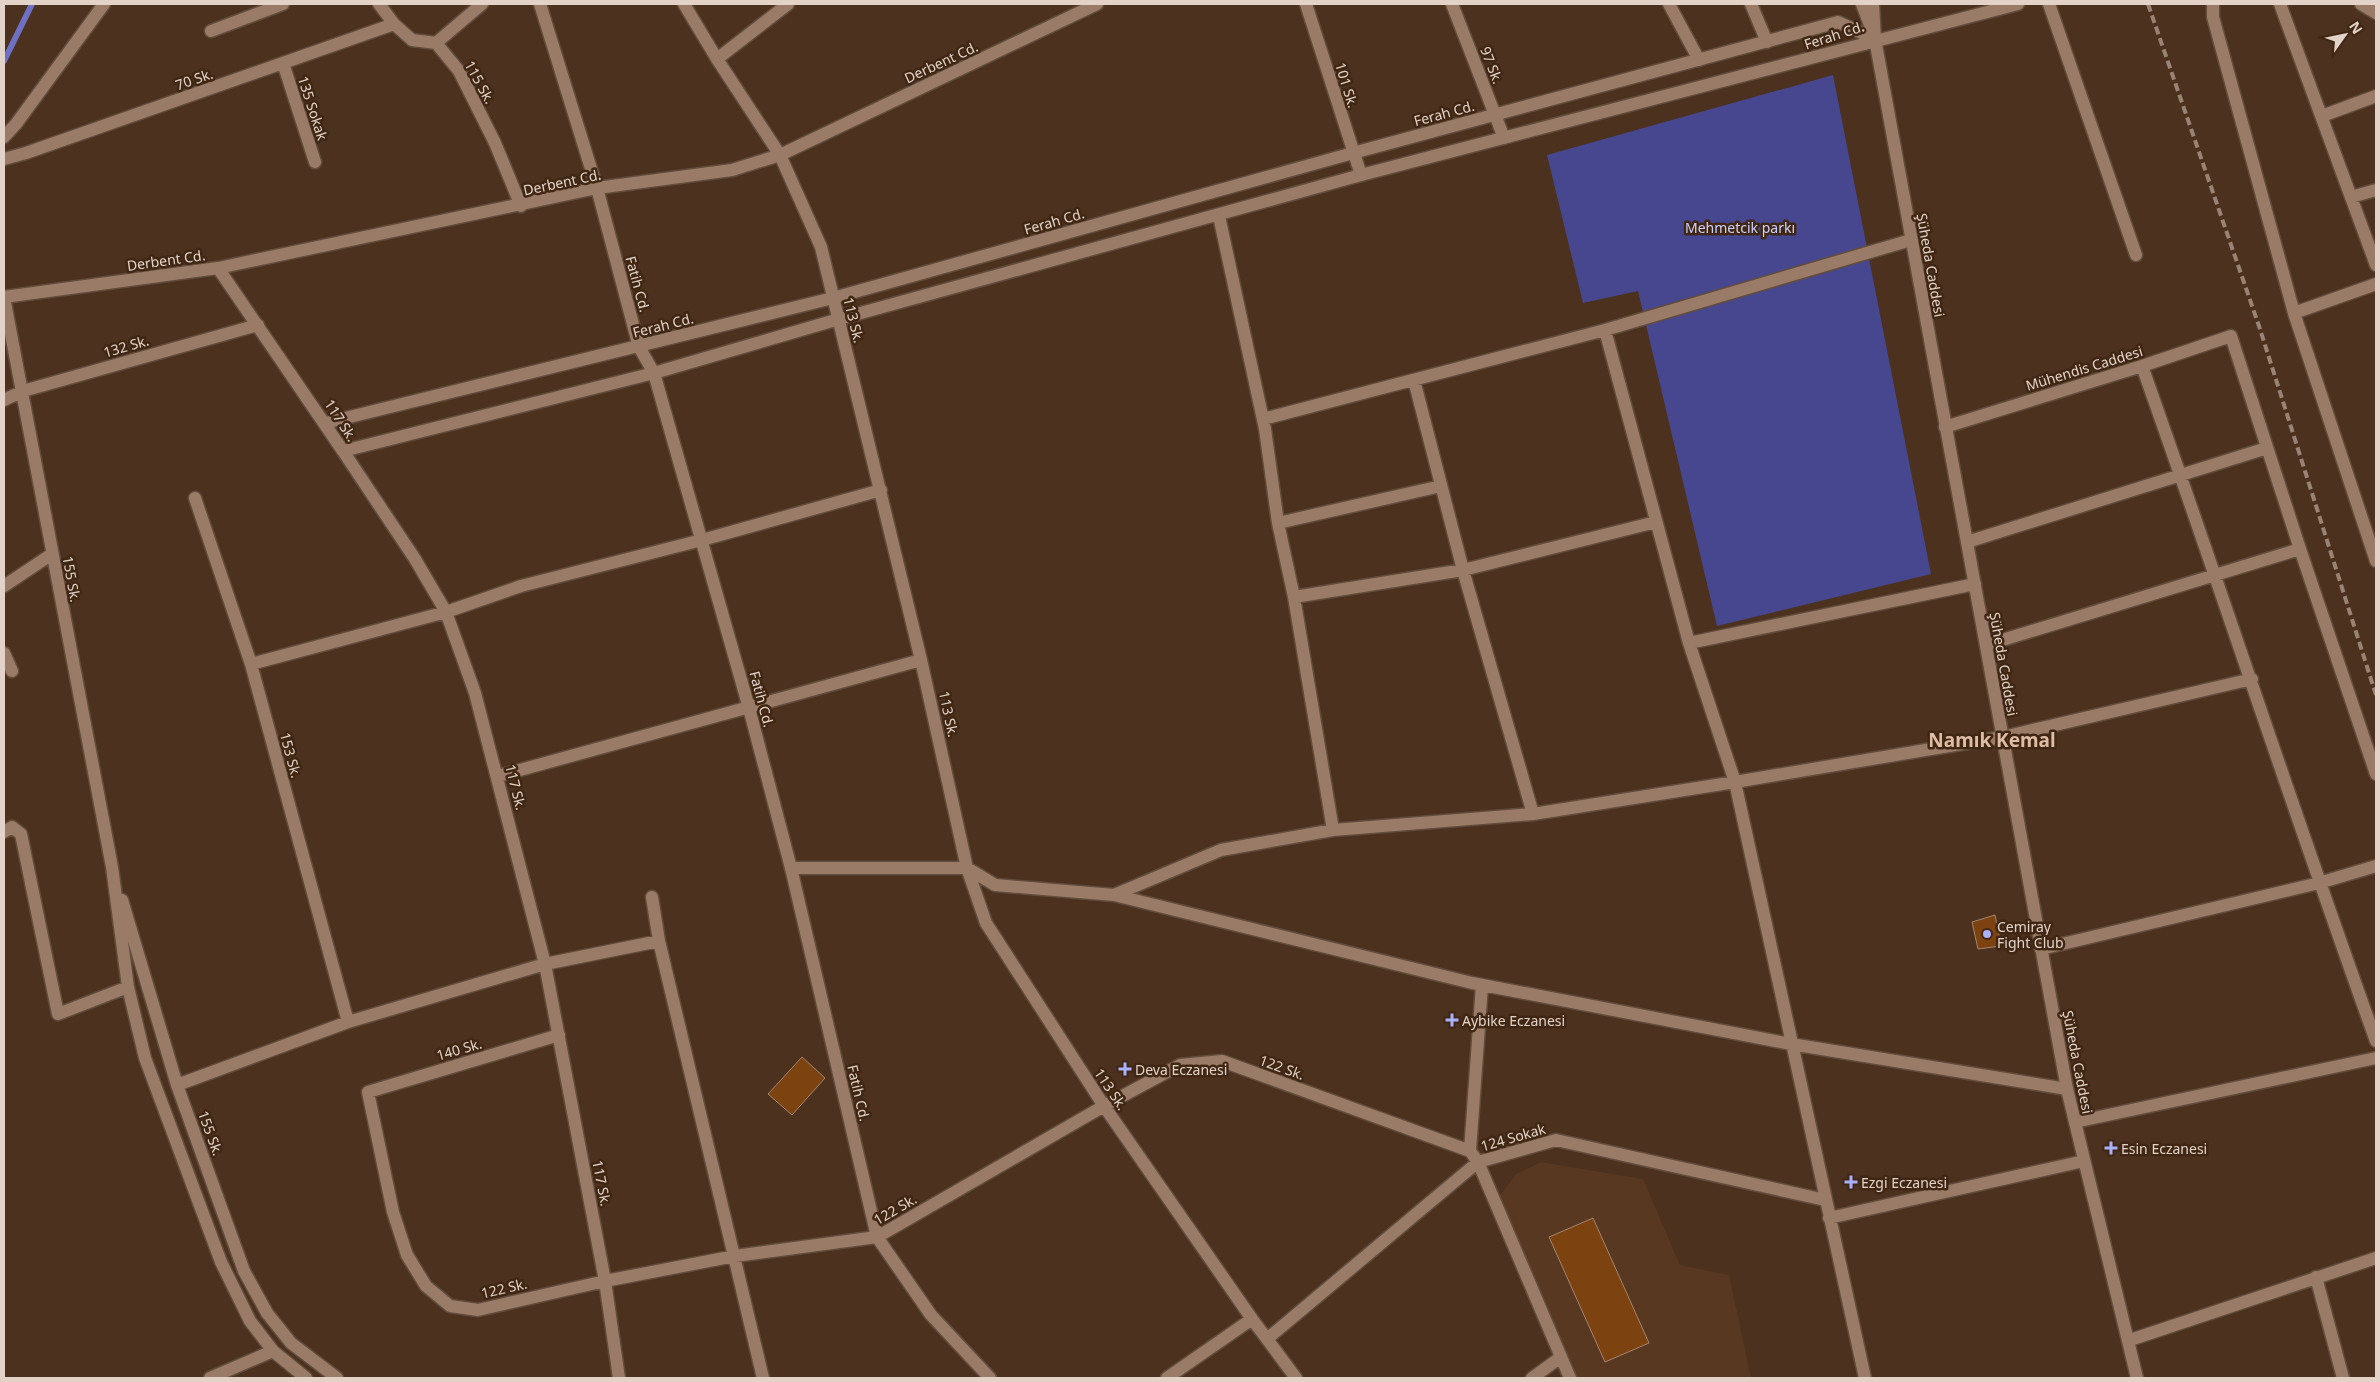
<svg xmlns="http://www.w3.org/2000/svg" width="2380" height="1382" viewBox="0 0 2380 1382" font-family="'Noto Sans',sans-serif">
<rect width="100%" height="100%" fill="#4b311e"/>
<path fill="#583821" d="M1541,1162L1643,1179L1680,1265L1729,1275L1751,1378H1575L1499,1197L1516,1174Z"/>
<path fill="#474790" d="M1833,75L1931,574L1717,626L1638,291L1583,303L1547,155Z"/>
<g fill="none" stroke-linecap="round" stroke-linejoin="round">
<path stroke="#6e71c3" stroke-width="6" d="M4,61L32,4"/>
</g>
<path fill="#7c420f" stroke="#a48570" d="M1995,915L2001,946L1978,949L1972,922Z
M802,1057L825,1078L792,1115L768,1094Z
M1593,1218L1649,1343L1605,1362L1549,1237Z"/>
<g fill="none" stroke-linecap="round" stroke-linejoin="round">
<g stroke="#624c3c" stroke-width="15">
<path id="street" d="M379,4L394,24L412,40L436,43L459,71L495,143L521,206
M684,4L717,59L780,155L821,247L921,660L967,868L986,923L1104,1106L1252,1319L1296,1378
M1306,4L1361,175
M1452,4L1504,138
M1669,4L1699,60
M1751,4L1767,42
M2049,4L2136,255
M2213,4V17L2294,313L2376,561
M2280,4L2376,265
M2361,4L2376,13
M211,31L283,4
M436,43L482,4
M717,59L788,4
M283,63L315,162
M2322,116L2376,96
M4,137L16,124L104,4
M4,159L26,153L394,24
M597,188L639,347L654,373
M2351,197L2376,190
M1219,216L1265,429L1278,523L1294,597L1333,830
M4,297L112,867L128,987L145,1058L221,1262L250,1321L273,1351L306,1378
M2294,313L2376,284
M1605,330L1689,643L1735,782L1865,1378
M2142,366C2222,591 2295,817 2376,1041
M1414,380L1463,570L1533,814
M4,400L23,391L258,325
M1263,419L1605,330L1911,240
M1945,427L2142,366L2231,336L2300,549L2376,774
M343,451L415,559L446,612L475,693L545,964L605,1281L619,1378
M195,498L251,664L348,1022
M1278,523L1441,486
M1967,542L2267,448
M4,586L52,554
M1294,597L1463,570L1656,522
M1689,643L1975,584
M1986,645L2300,549
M4,653L12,671
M251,664L446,612L521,586L702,540L881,490
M498,776L921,660
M4,832L12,827L21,834L58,1014L128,987
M791,868H967L995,885L1114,895L1472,983L1791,1044L2067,1089
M1114,895L1221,850L1333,830L1533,814L1735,782L2003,737L2252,679
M652,897L659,941L763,1378
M122,900L177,1085L244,1271L267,1313L291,1343L337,1378
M2041,949L2319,883L2376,866
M559,1035L368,1092L393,1212L407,1255L426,1286L450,1306L478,1310L605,1281L735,1256L877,1237L1104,1106L1180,1065L1222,1061L1470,1151L1478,1162L1570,1378
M177,1085L348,1022L545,964L659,941
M2075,1122L2376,1058
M1470,1151L1482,985
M1829,1218L2084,1161
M2316,1277L2343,1378
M1267,1339L1478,1162L1556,1140L1825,1200
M2130,1340L2376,1258
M210,1378L273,1351
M1167,1378L1252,1319
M1532,1378L1561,1357"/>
</g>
<g stroke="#624c3c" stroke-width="15">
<path id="secondary" d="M540,4L597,188
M1862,4L1870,25
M1873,4L1875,39L2067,1089L2137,1378
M218,268L343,451L654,373L839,319L1361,175L2018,4
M4,297L218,268L597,188L732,170L780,155L1097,4
M654,373L749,708L791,868L877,1237L931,1315L990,1378
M325,423L833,298L1353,153L1838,22L1875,39"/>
</g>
<use href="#street" stroke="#9a7b67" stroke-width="12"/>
<use href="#secondary" stroke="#9a7b67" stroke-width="12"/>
<path stroke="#998375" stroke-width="4" stroke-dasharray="8 4" stroke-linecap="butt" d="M2148,4L2259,326L2376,695"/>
</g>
<g fill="#aab0fb" stroke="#402714" stroke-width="2">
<circle cx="1987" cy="934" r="5"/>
<path d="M1449.5 1012.5h5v5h5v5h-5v5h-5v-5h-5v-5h5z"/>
<path d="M1122.5 1061.5h5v5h5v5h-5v5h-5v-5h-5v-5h5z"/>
<path d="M2108.5 1140.5h5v5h5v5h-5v5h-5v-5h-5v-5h5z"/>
<path d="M1848.5 1174.5h5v5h5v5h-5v5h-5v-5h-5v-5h5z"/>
</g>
<g text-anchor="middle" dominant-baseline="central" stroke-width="5" stroke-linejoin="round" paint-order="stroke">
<g font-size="14" fill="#e3d2c7" stroke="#402714">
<text transform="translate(1834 35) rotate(-18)">Ferah Cd.</text>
<text transform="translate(941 62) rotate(-25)">Derbent Cd.</text>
<text transform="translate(1492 65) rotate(69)">97 Sk.</text>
<text transform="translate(194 79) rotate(-19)">70 Sk.</text>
<text transform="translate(480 82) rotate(61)">115 Sk.</text>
<text transform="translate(1347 85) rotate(73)">101 Sk.</text>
<text transform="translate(313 108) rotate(72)">135 Sokak</text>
<text transform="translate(1444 113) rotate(-15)">Ferah Cd.</text>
<text transform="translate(562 182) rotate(-12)">Derbent Cd.</text>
<text transform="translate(1054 221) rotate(-16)">Ferah Cd.</text>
<text transform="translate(166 260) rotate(-8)">Derbent Cd.</text>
<text transform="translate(1931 265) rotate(80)">Şüheda Caddesi</text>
<text transform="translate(638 284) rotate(75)">Fatih Cd.</text>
<text transform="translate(854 320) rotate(76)">113 Sk.</text>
<text transform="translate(663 325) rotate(-14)">Ferah Cd.</text>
<text transform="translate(126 346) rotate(-16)">132 Sk.</text>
<text transform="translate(2084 368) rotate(-17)">Mühendis Caddesi</text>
<text transform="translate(341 420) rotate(57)">117 Sk.</text>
<text transform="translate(72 579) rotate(80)">155 Sk.</text>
<text transform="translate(2004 664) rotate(80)">Şüheda Caddesi</text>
<text transform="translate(762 699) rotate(75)">Fatih Cd.</text>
<text transform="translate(949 714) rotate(78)">113 Sk.</text>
<text transform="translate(291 755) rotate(75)">153 Sk.</text>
<text transform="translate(516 787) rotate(76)">117 Sk.</text>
<text transform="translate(459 1049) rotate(-16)">140 Sk.</text>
<text transform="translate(2078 1062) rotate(79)">Şüheda Caddesi</text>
<text transform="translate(1282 1067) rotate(20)">122 Sk.</text>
<text transform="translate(1111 1089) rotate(56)">113 Sk.</text>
<text transform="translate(859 1093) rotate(77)">Fatih Cd.</text>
<text transform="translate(211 1133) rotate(70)">155 Sk.</text>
<text transform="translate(1513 1137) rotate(-16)">124 Sokak</text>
<text transform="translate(602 1183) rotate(79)">117 Sk.</text>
<text transform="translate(895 1209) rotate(-30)">122 Sk.</text>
<text transform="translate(504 1288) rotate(-13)">122 Sk.</text>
</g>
<g font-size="14" fill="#cdd2ff" stroke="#402714">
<text x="1740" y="227">Mehmetcik parkı</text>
</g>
<g font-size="14" fill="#e3d2c7" stroke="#402714" text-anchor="start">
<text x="1997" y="926">Cemiray<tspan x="1997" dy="16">Fight Club</tspan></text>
<text x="1462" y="1020">Aybike Eczanesi</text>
<text x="1135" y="1069">Deva Eczanesi</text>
<text x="2121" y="1148">Esin Eczanesi</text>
<text x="1861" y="1182">Ezgi Eczanesi</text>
</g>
<g font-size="19" font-weight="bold" fill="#debca6" stroke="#402714">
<text x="1992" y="740">Namık Kemal</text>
</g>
</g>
<rect width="2380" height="1382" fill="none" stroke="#e3d2c7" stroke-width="10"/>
<g transform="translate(2345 35) rotate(57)" stroke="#402714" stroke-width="4" paint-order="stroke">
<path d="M0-4L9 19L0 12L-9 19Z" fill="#e3d2c7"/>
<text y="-8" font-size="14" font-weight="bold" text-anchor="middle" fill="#e3d2c7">N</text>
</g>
</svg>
